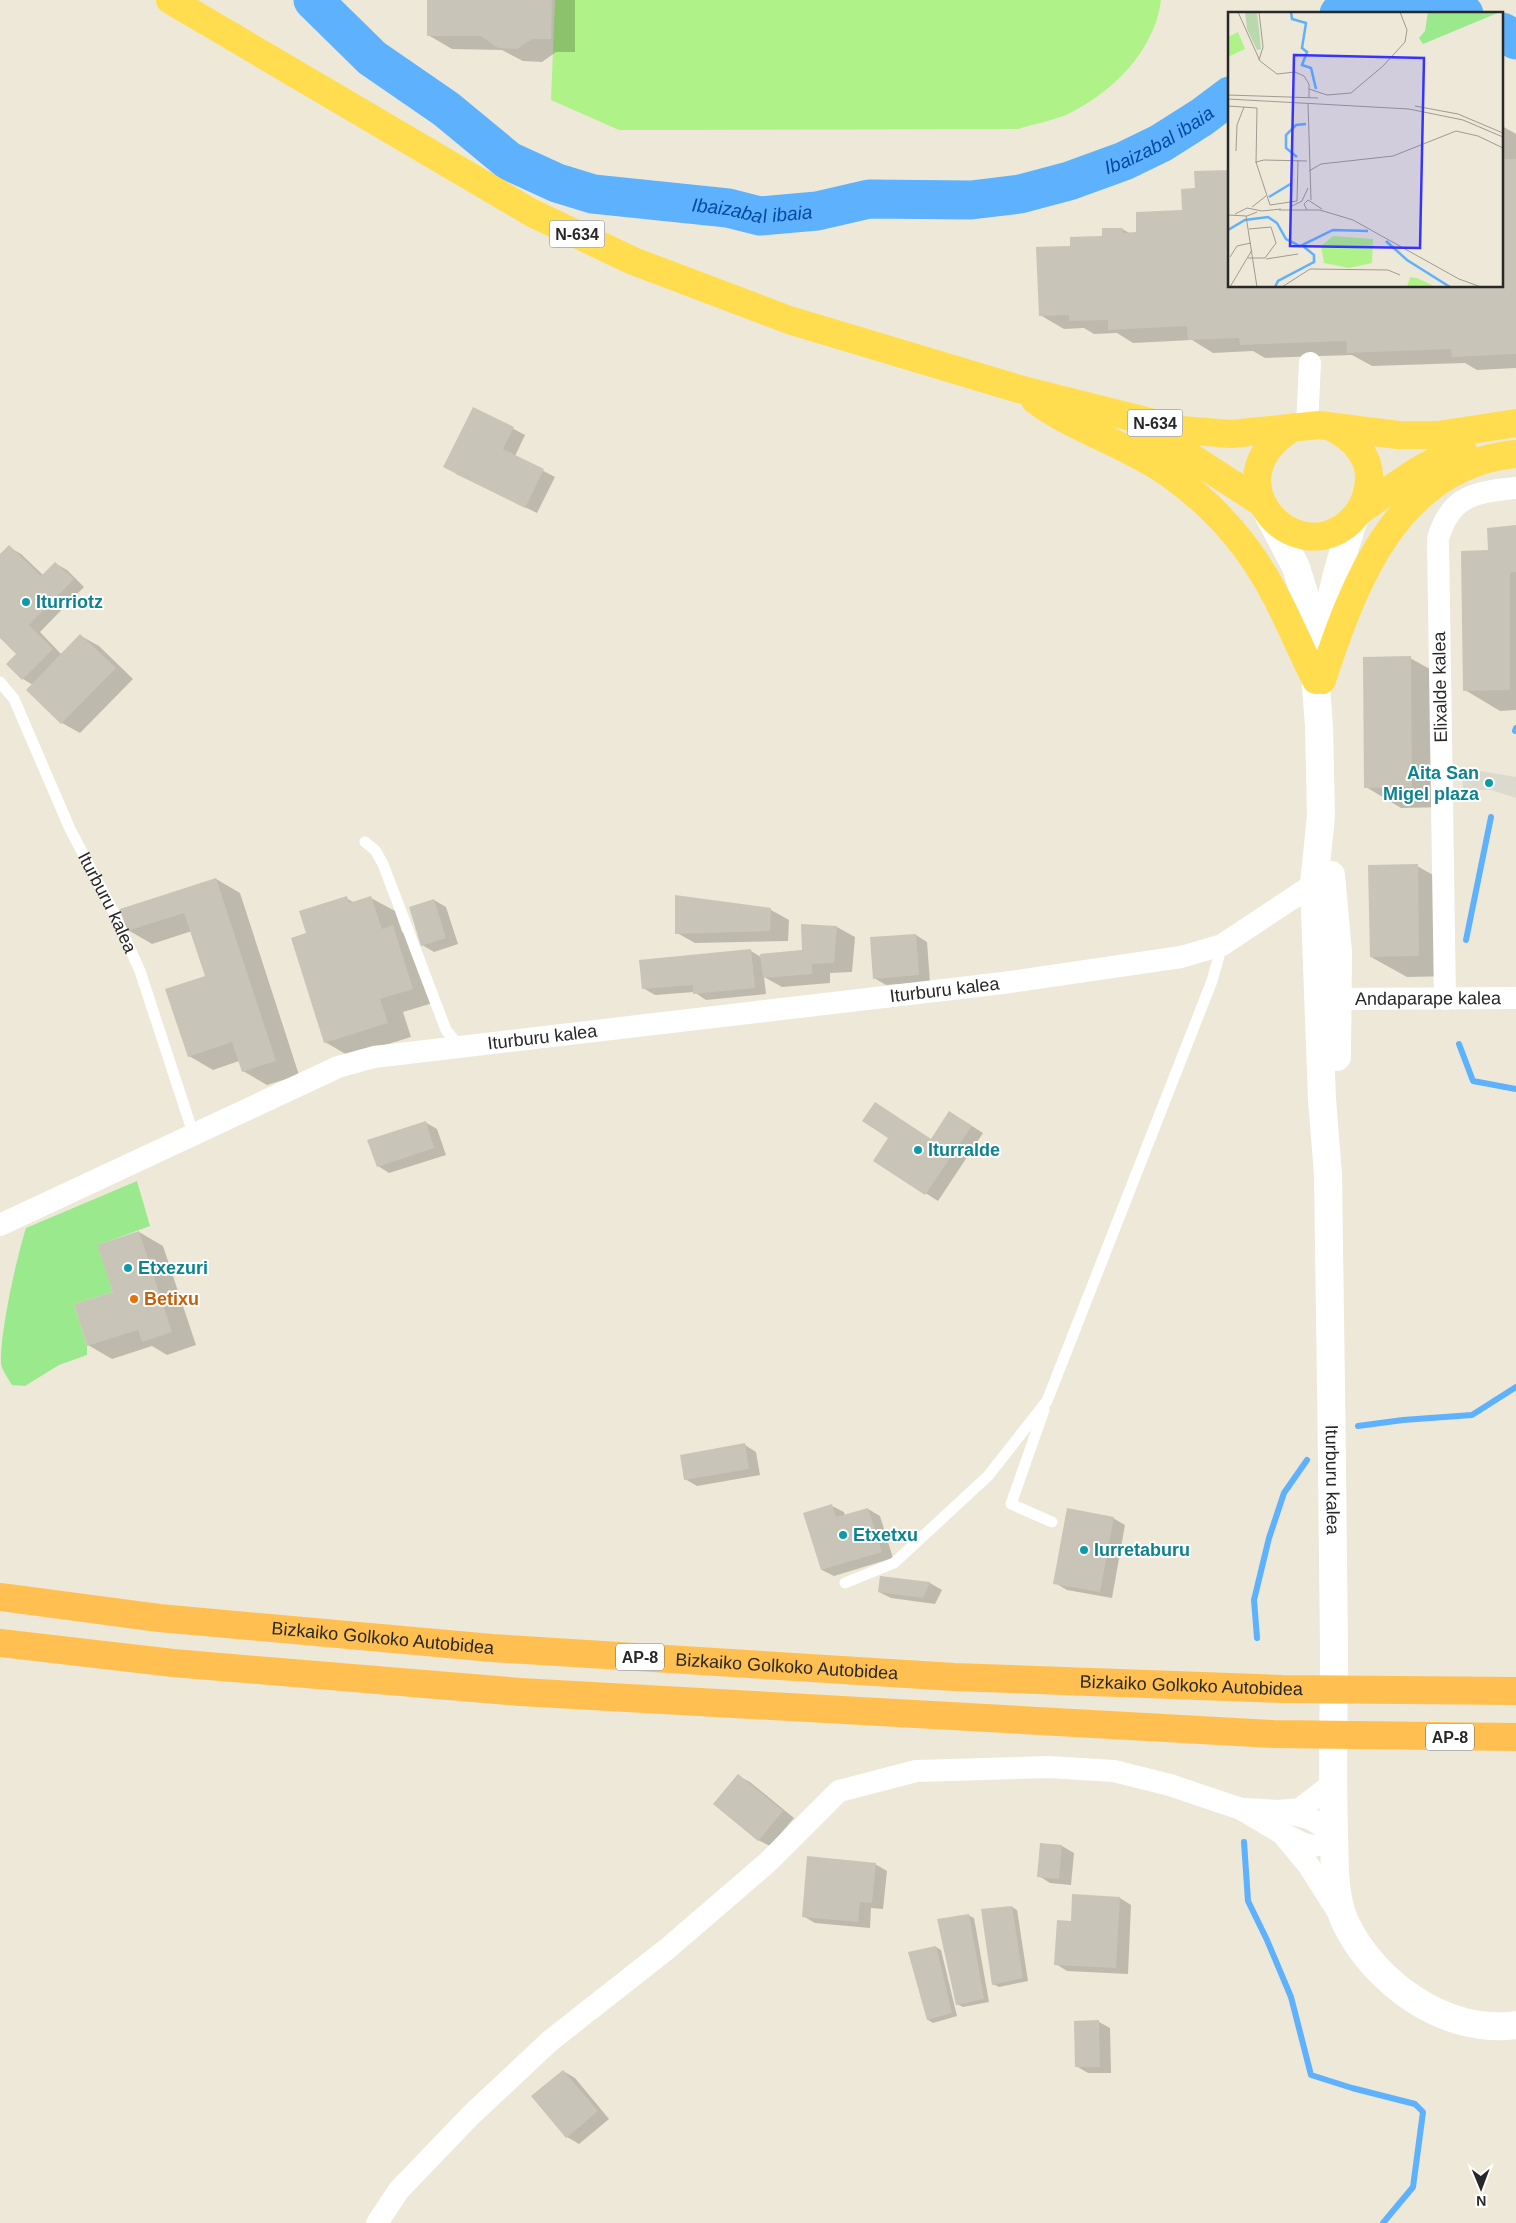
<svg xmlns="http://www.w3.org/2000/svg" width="1516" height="2223" viewBox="0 0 1516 2223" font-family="Helvetica,sans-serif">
<rect width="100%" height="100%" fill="#ede8d8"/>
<path fill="#9aea8d" d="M137,1181L150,1226L98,1245L113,1292L74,1304L87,1346V1355L59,1365L25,1386L12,1385C8,1378 3,1372 1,1364C0,1332 16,1260 26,1228Z"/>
<path fill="#aff388" d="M555,0H1161C1155,51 1111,94 1066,115C1051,121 1034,124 1018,129L619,130L551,100Z"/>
<path fill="#dcdacf" d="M1462,768L1516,777V798L1491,790H1463Z"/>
<path fill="#0003" d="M428,0H575V52H556L542,62L523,61L502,50L452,49L428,35Z
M1502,126L1516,134V368L1477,370L1465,363L1372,366L1352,355L1265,358L1253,351L1213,353L1192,340L1133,343L1117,333L1094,334L1084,328L1064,329L1040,315L1072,247L1122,229L1230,286H1502Z
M474,408L525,435L515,456L555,477L537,513L456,474Z
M1516,527V710L1500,711L1465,690Z
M9,547L21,554L43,575L55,563L67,570L84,587L40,632L62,655L81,636L99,646L133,679L80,733L62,723L28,690L33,685L23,679L18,654L0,636V556Z
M1410,658L1446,678L1447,807L1401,808L1366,787Z
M1417,866L1453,886L1454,976L1407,977L1371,957Z
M216,879L240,893L299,1075L267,1085L243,1071L239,1061L213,1070L189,1056L206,977L192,931L152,944L128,930Z
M346,898L355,903L371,898L395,911L402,932L417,941L436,1002L403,1012L411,1037L349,1056L325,1042L307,934Z
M434,900L446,907L458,944L434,952L422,945Z
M771,910L789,920L788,941L695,943L677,933Z
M837,927L855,937L852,972L830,973V983L782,987L764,977L766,994L706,1000L694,992L655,995L643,988L751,951L761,957L804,951Z
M916,935L927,942L930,982L886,985L874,978Z
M961,1119L983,1133L938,1201L874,1160L890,1138L931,1140Z
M425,1122L437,1129L446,1155L389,1173L378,1166Z
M139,1232L163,1246L196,1345L167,1355L152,1346L112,1359L88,1345L114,1292Z
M745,1445L756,1452L760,1475L697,1486L685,1479Z
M832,1506L844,1512L845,1516L868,1509L880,1516L893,1558L834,1576L822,1570Z
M1113,1518L1125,1525L1112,1598L1067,1590L1055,1583Z
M881,1577L930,1583L942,1590L935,1604L891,1598L879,1592Z
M738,1776L750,1782L794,1818L770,1846L758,1840Z
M1062,1846L1074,1853L1071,1885L1050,1883L1039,1876Z
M875,1864L887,1871L883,1909L871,1908L870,1928L815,1923L803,1916Z
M1120,1898L1131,1905L1128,1974L1067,1971L1056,1964L1072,1922Z
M1012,1907L1017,1910L1028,1981L999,1987L993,1984Z
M968,1915L974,1918L989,2002L963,2007L957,2004Z
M936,1947L941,1950L957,2016L933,2023L928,2020Z
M1099,2022L1110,2028L1111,2073H1088L1076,2066Z
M563,2071L575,2078L609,2119L579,2144L567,2137L533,2097Z"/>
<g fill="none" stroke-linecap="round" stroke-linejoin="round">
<path stroke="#5eb1fc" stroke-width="6" d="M1515,731L1516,728
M1466,940L1491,817
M1459,1044L1473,1081L1516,1089
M1358,1426L1403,1420L1472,1415L1516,1387
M1257,1638L1254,1600L1269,1538L1284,1493L1307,1460
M1244,1842L1248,1901L1267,1940L1291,1997L1311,2075L1352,2088L1415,2104L1423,2112L1413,2187L1383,2223"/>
<g stroke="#5eb1fc" stroke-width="39">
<path id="s1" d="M313,0L372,58L446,109L509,161L557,183L593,194L728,208L760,216L817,211L869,199L971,200L1020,194L1069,181L1124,161L1161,143L1202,117L1230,96"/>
<path d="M1339,14C1363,0 1437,6 1464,14"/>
<path d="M1502,32L1516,40"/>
</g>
</g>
<path fill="#c8c4b8" d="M427,0H552L551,39H532L517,49L498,48L481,36H427Z
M1502,159H1516V354L1452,357L1451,349L1347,353L1346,341L1240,345L1239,338L1188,340L1187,326L1108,330V320L1069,321V315L1039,316L1036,247L1070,246V237L1102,236V228H1123V233L1136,232V212L1182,210L1181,189L1195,188L1194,171L1230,170V286H1502Z
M473,407L514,427L503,449L544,469L525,508L443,467Z
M1516,525V572L1510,573V690L1463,691L1461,551L1488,550L1487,528Z
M9,545L41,576L55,562L74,579L29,625L53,649L22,680L6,664L16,654L0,638V554Z
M80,634L116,668L61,724L26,690Z
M1411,656L1412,787L1364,788L1363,657Z
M1418,864L1419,956L1370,957L1368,865Z
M216,878L276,1061L242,1072L232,1042L188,1057L165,989L205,976L184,913L127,931L120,909Z
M675,895L771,908L770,931L675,934Z
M347,896L349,903L371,896L382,929L393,925L413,989L380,999L388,1023L324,1043L291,938L306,933L299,911Z
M434,899L446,938L421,946L409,907Z
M801,924L837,926L834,963L812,964V974L763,978L760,954L802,950Z
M916,934L919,975L873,979L870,937Z
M751,949L755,988L693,994V985L642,989L639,960Z
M875,1102L931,1139L949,1111L972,1126L925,1195L873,1161L888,1138L862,1121Z
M426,1121L434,1148L377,1167L367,1140Z
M139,1231L172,1332L142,1342L138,1330L87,1346L74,1304L113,1292L97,1245Z
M745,1443L749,1469L684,1480L680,1455Z
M832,1504L836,1517L868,1508L882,1552L821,1570L803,1513Z
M1067,1508L1114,1517L1100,1592L1053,1584Z
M880,1576L930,1582L923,1598L878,1592Z
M738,1774L783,1811L758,1841L713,1804Z
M1040,1843L1062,1845L1059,1879L1037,1877Z
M807,1856L876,1863L872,1903L860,1902L858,1922L802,1917Z
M1072,1894L1120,1897L1116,1968L1054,1965L1057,1920L1071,1921Z
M1012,1906L1023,1978L992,1985L981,1909Z
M969,1914L984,1999L956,2005L937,1919Z
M936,1946L952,2013L927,2020L908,1952Z
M1099,2020L1100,2067H1075L1074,2021Z
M563,2070L598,2111L566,2138L531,2096Z"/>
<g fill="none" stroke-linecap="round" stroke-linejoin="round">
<g stroke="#fff" stroke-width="11">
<path id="s2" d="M0,682L14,699L70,829L113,911L140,971L193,1133"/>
<path d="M365,842L375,850L383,864L446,1030L459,1046"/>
<path d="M1044,1410L1011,1504L1052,1522"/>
<path d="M845,1583L894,1563L988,1476L1047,1401L1212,981L1222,945"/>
</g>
<g stroke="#fff" stroke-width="22">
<path d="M1307,425L1310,363"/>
<path id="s3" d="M1339,999L1516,998"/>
<path d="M1445,999L1438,539C1450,495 1476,492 1516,488"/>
<path id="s4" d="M0,1225L338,1067L374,1057L1003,983L1181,957L1222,945L1314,884L1319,870"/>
<path d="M1244,1809L1279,1811L1300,1809L1332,1784"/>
<path d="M1283,1812L1309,1818L1334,1833"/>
<path d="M1285,1837L1309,1866L1340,1915"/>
<path d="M377,2223L399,2190L471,2115L550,2041L667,1949L768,1862L839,1791L916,1771L1048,1767L1114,1771L1170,1785L1241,1809L1283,1834L1304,1844L1314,1846L1334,1840"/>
</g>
<g stroke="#fff" stroke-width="28">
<path id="s5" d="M1268,514L1296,567L1311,616L1319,727L1321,816L1314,884L1322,1099L1328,1175C1330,1333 1333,1490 1334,1648C1334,1709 1332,1770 1334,1832C1335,1861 1333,1894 1345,1922C1374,1983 1446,2035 1516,2025"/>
<path d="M1325,644C1328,600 1340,561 1354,519"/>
<path d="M1331,875L1338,952L1337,1057"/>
</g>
<path stroke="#ffdd4e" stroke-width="28" d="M170,0L532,213L633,261L789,320L1019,389L1182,430L1231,434L1319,425L1398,435H1438L1516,423
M1035,400C1075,430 1125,443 1168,473C1211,503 1248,544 1273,591C1289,620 1301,651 1316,680
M1294,427C1210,475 1288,568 1345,526C1360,514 1367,501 1369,481C1371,457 1353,438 1333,428
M1145,436L1177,448L1262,503
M1361,510C1394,488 1425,460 1463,451
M1322,680C1354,582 1398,465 1516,454"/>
<g stroke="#ffc051" stroke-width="28">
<path id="s6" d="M0,1597L159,1618L492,1648L954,1677L1282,1689L1516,1691"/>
<path d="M0,1643L173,1663L520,1692L1273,1734L1516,1737"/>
</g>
</g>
<g fill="#0f9aa8" stroke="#fff" stroke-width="2">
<circle cx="26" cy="602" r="5"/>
<circle cx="1489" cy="783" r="5"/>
<circle cx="918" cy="1150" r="5"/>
<circle cx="128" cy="1268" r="5"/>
<circle cx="843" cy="1535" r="5"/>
<circle cx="1084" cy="1550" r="5"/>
</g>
<circle fill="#e8710a" stroke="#fff" stroke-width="2" cx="134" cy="1299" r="5"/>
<g text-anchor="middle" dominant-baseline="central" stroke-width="4" stroke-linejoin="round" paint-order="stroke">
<g fill="#fff" stroke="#686868" stroke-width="1">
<rect x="549.5" y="220.5" width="55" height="27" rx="4"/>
<rect x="1127.5" y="409.5" width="55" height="27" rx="4"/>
<rect x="616" y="1643.5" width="48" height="27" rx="4"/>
<rect x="1426" y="1723.5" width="48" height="27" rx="4"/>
</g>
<g font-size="16" font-weight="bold" fill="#282828">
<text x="577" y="234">N-634</text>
<text x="1155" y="423">N-634</text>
<text x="640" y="1657">AP-8</text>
<text x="1450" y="1737">AP-8</text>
</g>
<g font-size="18" font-weight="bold" fill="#0d838f" stroke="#fff" text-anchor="start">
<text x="36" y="602">Iturriotz</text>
<text x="1479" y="773" text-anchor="end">Aita San<tspan x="1479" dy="21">Migel plaza</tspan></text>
<text x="928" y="1150">Iturralde</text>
<text x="138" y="1268">Etxezuri</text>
<text x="853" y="1535">Etxetxu</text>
<text x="1094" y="1550">Iurretaburu</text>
</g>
<g font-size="18" fill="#282828" stroke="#fff">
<text transform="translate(1440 687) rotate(-91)">Elixalde kalea</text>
<text stroke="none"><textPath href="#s2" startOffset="246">Iturburu kalea</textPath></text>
<text stroke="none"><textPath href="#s4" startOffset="985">Iturburu kalea</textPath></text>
<text stroke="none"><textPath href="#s3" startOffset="89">Andaparape kalea</textPath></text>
<text stroke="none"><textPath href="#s4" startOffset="580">Iturburu kalea</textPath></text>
<text stroke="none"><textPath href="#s5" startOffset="976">Iturburu kalea</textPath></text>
<text stroke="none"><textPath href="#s6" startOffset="385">Bizkaiko Golkoko Autobidea</textPath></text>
<text stroke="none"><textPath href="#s6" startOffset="790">Bizkaiko Golkoko Autobidea</textPath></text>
<text stroke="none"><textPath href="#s6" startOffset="1195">Bizkaiko Golkoko Autobidea</textPath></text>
</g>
<g font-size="18" font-weight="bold" fill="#c56008" stroke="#fff" text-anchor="start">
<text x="144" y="1299">Betixu</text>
</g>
<g font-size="19" font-style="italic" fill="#004aa5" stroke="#fff">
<text stroke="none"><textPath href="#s1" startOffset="925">Ibaizabal ibaia</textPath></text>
<text stroke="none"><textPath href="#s1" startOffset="505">Ibaizabal ibaia</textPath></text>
</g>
</g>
<g transform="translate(1228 12)">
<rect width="275" height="275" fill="#ede8d8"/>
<path d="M200,0H272L195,32L191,26L197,19Z" fill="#9aea8d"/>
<path d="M17,0H29L33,37L29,38L19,17Z" fill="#b9d9ad"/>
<path d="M10,20L17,37L0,45V25ZM105,224L145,227L144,251L121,256L96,251L93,234ZM182,265L189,266L208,275H179Z" fill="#aff388"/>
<path fill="none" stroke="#5eb1fc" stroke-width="2.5" d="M63,0L64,7L78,11L74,36L79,40L74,53L83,56L88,77M69,145L58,136V123L68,113L78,112M41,185L64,171M0,218L17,208L40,205L49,211L58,227L72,234L105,218L140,219M158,229L179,248L222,275M47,275L50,269L86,250V243L75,234"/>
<path fill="none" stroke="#9e9b92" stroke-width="1" d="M10,0L32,49L49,62L67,60L76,64L81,72V86M31,0L35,35L31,48M81,77L99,83L123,81L155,54L177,30L179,18L172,0M0,83L90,86M0,87L181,97L235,108L275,125M80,92L83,188M0,94L29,96L28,151M187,94L230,102L275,121M8,139L9,113L16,95M70,148L69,189L42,193L28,150L36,148L79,149M81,159L93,152L165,144L228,119L250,124L275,136M24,195L38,184M62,195L74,189L80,176M51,198H92L125,208L231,267L253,275M79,198L76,192L80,188L94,197M7,202L19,196L34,199L53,197M0,203L19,204L29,200M18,204L29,275M2,245L9,234L23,231M20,246H37L48,231L43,215L21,217M38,247L70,242M2,275L24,238M54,275L82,257L160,258L172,263"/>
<path fill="#3733ff" fill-opacity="0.15" stroke="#3733ff" stroke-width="2.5" d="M66,43L196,46L192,236L62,234Z"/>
<rect width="275" height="275" fill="none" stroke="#282828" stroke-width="2.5"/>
</g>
<g transform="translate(1481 2188) rotate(179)" stroke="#ffffff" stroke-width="4" paint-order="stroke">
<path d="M0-4L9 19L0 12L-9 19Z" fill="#282828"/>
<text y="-8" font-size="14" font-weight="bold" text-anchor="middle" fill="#282828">N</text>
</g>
</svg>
